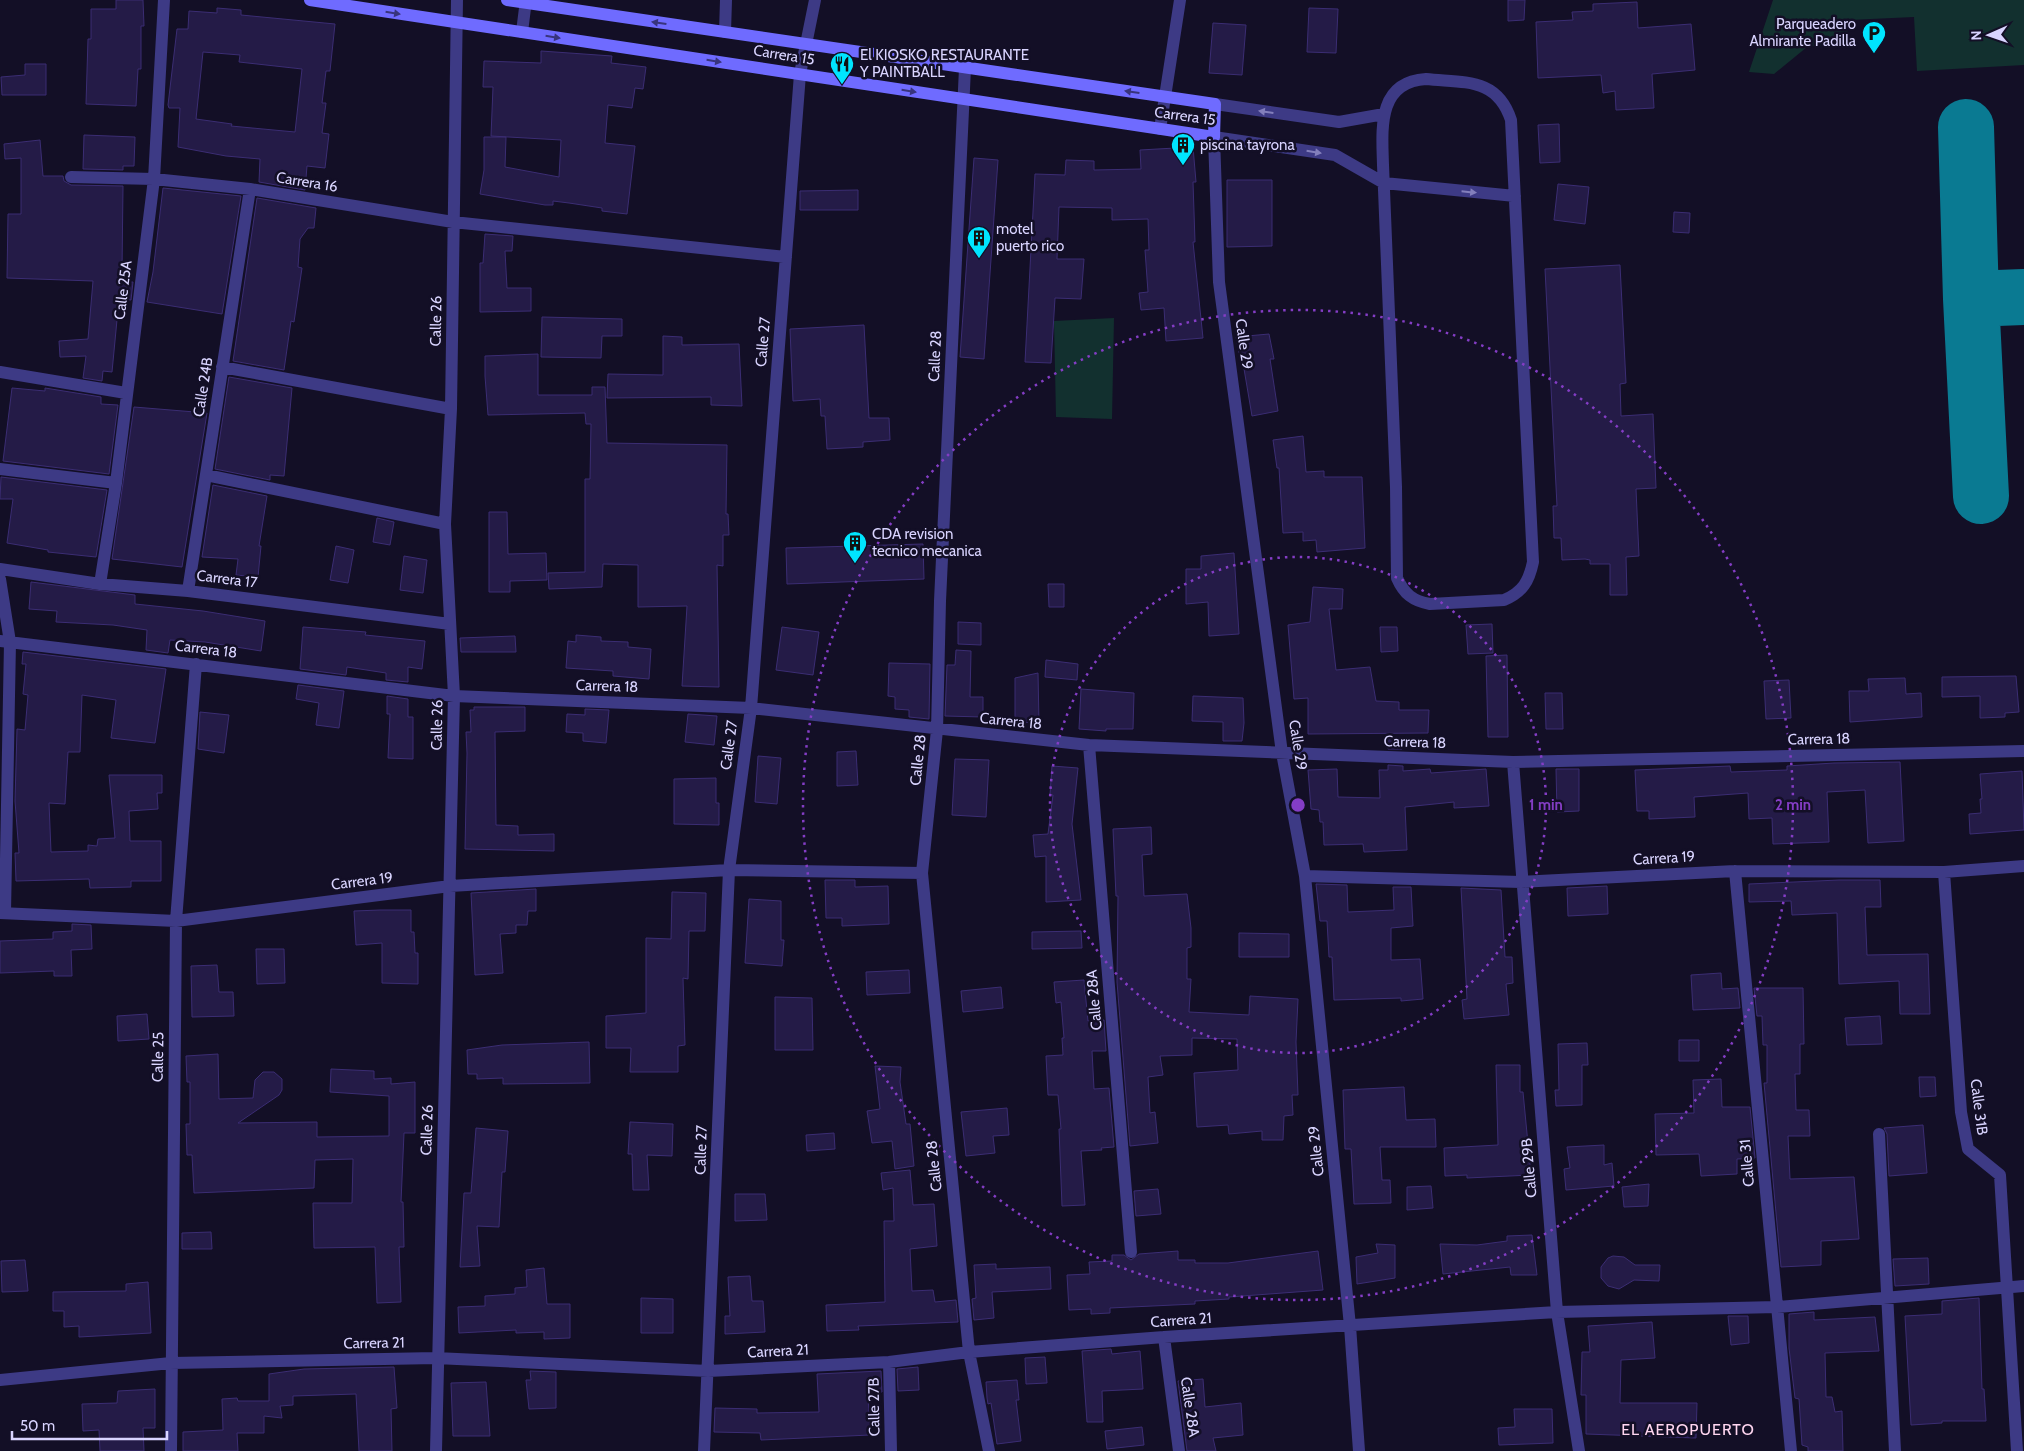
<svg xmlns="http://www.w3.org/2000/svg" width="2024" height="1451" viewBox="0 0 2024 1451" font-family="Cabin,sans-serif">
<rect width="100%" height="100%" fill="#130f26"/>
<path fill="#12302f" d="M1773,0H2024V65L1917,71L1914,17L1849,20L1846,42L1807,47L1774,74L1749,72Z
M1114,318L1112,419L1056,417L1054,321Z"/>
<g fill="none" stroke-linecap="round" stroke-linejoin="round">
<path stroke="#0a7a92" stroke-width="56" d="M1966,127L1971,299L1981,496
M1971,299L2024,297"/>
</g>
<path fill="#241b47" stroke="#3b2d73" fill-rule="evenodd" d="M116,0H143L144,26H141V69H138L136,106L86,104L88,39H91V9H116Z
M1508,0H1525L1524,20L1508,21Z
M1637,2L1638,28L1691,24L1695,70L1652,74L1654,108L1616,110L1615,91L1603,93L1601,75L1538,78L1536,22L1573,20L1572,12L1593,11V4Z
M217,8L241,10V15L335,24L330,71H326L322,103H326L322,133L329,134L325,168L307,166L305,190L259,182L260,159L226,156L178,147L180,108H169L168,105L177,29H188L189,11L217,13ZM203,52L240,55L239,62L302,69L295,132L231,126L232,124L196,119Z
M1309,8L1338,9L1336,53L1307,52Z
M1213,23L1246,25L1242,75L1209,73Z
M541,51L612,56L611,63L646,67L643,89L635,88L632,108L608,105L605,143L635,146L627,214L602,211V208L569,203L553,201V205H545L480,194L484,170V137H506L505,167L559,177L561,140L491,136L493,87H483L484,61L541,63Z
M25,64H46V95H2L1,77L25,75Z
M1559,124L1560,162L1540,163L1538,125Z
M84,135L135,137L134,166H123V170L83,169Z
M40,140L43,176H63L64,181L71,185L123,186L122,271H130V282H133L131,300L119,299L112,372L103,371L102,381L83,378L86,356L60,357L59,341L88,339L93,281L7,278L8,214H21V158L5,159L4,144Z
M1193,147L1196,182H1193L1195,242H1193L1203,338L1166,341L1164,308L1141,310L1139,293L1148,292L1145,250H1149L1148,219L1112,220V208L1059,207L1057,259H1084L1081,299L1055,298L1051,363L1025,362L1035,174L1065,175L1066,160L1094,161V170L1141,169L1140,150Z
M974,158L998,160L984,359L960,357Z
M1227,180H1272V246L1227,247Z
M1558,184L1589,187L1585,224L1554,220Z
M163,188L241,196L222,314L147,302L153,272Z
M858,190V210H800V191Z
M257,198L316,208L314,228H308L300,239L298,267L302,268L294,322L291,321L284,370L233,361Z
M1674,212L1690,213L1689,233L1673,232Z
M485,234L513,236L512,251H505L507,288H531V311L480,312V263H483Z
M1620,265L1626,383L1620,384L1621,416L1653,414L1656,488L1636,489L1639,556L1626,557L1627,595H1610V564H1590V560L1585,559L1562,560L1561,538H1554L1553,506H1557L1545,269Z
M542,317L622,319V336H602L601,358L541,357Z
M864,325L869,418H889L890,440L863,442V447L827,449L825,416H821L820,399L793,401L790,329Z
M1269,334L1274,359H1270L1278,411L1252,416L1243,363H1241L1236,337Z
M663,336L682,337V345L739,344L742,406L711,405V397L607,398L608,374L663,375Z
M538,354V395H592V387H605L607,443L727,445L726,514H728L729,535H723V566L717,565L719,687L682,686L687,606L638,607V565L603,564L602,587L549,589L548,573L585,572V479H590L591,424H586L585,413L488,415L485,376V356Z
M229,377L292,388L284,476L270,475V480L215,469Z
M12,388L45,391V388L101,397V404L118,405L109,474L3,461Z
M134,407L207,413L182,567L112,559Z
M1303,436L1306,472L1324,471V477H1362L1365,548L1317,552L1316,540L1303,541V532L1283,533L1279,468H1277L1273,440Z
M1,477L107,490L96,557L48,552V550L7,543L13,499H0Z
M213,485L267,496L259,546H261L258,577L236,575L238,559L202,557Z
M489,512H507L508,554L546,553L547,580L510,581V592H489Z
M377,518L394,522L390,545L373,542Z
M923,544L924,579L787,584L786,548Z
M336,546L354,550L348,583L330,580Z
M1234,553L1239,634L1209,636L1208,602L1186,604V569H1201V556Z
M404,556L427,560L423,593L400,590Z
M31,582L135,595V604L203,611L265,621L261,651L205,642L170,640L168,653L146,650L147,630L113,625L56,622L57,611L29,609Z
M1048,584H1064V607H1049Z
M1313,587L1343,589L1342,609H1329L1336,670L1370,667L1376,701L1399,702V710H1429L1428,733L1308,734V698L1294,699L1288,625L1310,622Z
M958,622L981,623V645L958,644Z
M1492,624L1493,653L1468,654L1466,625Z
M303,627L366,632L365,635L425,641L422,669L408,667V682L386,680V673L347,667L346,675L300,669Z
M782,627L819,632L813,675L776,670Z
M1380,627H1397L1398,651L1381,652Z
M576,635L601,637V641L628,642V647L651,649L649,679L613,676V671L566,668L568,641L576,642Z
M515,636L516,652H461L460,638Z
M956,650L971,651L970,697H983V717L945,716L947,665H955Z
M23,652L166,669L155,743L111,738L116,700L82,695L80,752H68L65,804L49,803L51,852L88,851V845L97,846L98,839L115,838L109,775H162V793H157L158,809L129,811L130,841H161V881H131V887L90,888L89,879L16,881L15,853H19L15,801L17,729L25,730L28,695L23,694L26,664H22Z
M1507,655L1508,737H1488L1486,656Z
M1046,660L1078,664L1077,680L1045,677Z
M889,663L930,664L929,719L909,717V710L895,709V697L888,696Z
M1038,673L1039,723L1015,722V678Z
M2016,676L2019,712L2005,713V717L1980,718V696L1942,697V677Z
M1905,678L1906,694L1921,693L1922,717L1850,722L1849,691H1869L1868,679Z
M1789,680L1791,718L1766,719L1764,681Z
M298,685L344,691L339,728L316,725L319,703L296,699Z
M1081,689L1134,693L1133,729H1106V731L1079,729Z
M1545,693H1562L1563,729H1546Z
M387,696L408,699V717H413V759L388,758L390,714H387Z
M1193,696L1243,698L1244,723L1242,741H1223V722L1192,721Z
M474,707H525V731L495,732L496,825L518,826V835L554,834V851L465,849L467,753L466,732H471L470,710H474Z
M585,709L609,710L606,743L583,741V733L566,732L567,714L585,715Z
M200,712L229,715L224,753L198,749Z
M688,714L717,716L714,745L685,742Z
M1389,738H1402V749H1388Z
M856,751L858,785L837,786V752Z
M758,756L781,758L777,804L755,802Z
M955,759L989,760L986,817L952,815Z
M1900,762L1904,841L1868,843L1865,790L1827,792L1829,842L1773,844L1772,818L1749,819L1748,793L1694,797L1695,817L1649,819V811H1637L1635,770L1730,766L1731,772L1787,770V766L1834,763Z
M1388,765L1403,766V771L1430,769L1431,773L1486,769L1489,806L1454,808V802L1405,807L1407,850L1364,852L1363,844L1324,845L1323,822H1320L1319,810L1311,809L1308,770L1337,769L1338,797L1380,798L1379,770H1388Z
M1052,766L1078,768L1072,824L1081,900L1046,902V856L1035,857L1033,835L1048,834L1053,795H1050Z
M1556,769H1579V811L1557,812Z
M2022,771L2024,830L1970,834L1969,814L1981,813L1980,799H1982L1980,774Z
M716,778V803H719V825L674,824V779Z
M1151,827L1152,854L1142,855L1144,896L1187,894L1191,928V947L1187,948V979H1191L1189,1012L1249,1015L1250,996L1298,999L1296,1042L1298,1095H1292L1293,1115L1284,1116L1283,1140H1262V1131L1229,1134L1228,1125L1197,1127L1194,1073L1238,1070L1237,1039L1192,1038V1055L1160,1056L1163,1075L1148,1077L1150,1113L1155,1112L1158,1143L1130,1146L1117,982L1118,896H1116L1113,829Z
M825,880H855V887L888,886L889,924L842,926V918H826Z
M1839,880H1880L1881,907H1865L1867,955L1928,954L1930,1014H1900L1899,981L1839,984L1837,913L1792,915L1791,901L1749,902V884Z
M1316,884L1347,885L1348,912L1394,910L1393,887H1411L1413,926L1391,928V960L1420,959L1423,999L1401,1001V998L1334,1000L1332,957H1329L1327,921H1320Z
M1607,886L1608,914L1568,916L1567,888Z
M1461,888L1501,890L1505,957H1512L1513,983L1506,984L1509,1015L1464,1019L1462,1000L1467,999Z
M536,889V911H528L527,925H516V933L500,934L503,973L475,975L471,893Z
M672,892L706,893L705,931H689L688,979L683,978L685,1045L678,1046V1072H630L631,1048H606V1016L646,1013V938L671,939Z
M749,899L781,901V940H784L782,966L745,963Z
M380,910H411V932H414L415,953H418V984L382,983V943L356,945L354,911Z
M72,924L91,925L92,949L71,950L72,976H54V971L0,973V941L53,939V932L72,931Z
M1081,931L1082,948L1032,949V932Z
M1239,933L1289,934V957H1239Z
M256,949H284L285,983L257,984Z
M217,965L219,992H233L234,1016L192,1017L191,966Z
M909,970L910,993L867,995L866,972Z
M1721,973L1722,989L1738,988L1740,1008L1693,1010L1691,975Z
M1084,980L1088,1021L1104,1020L1106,1051H1092L1094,1089L1109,1088L1114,1147L1101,1148L1102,1150L1081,1151L1085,1205L1062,1206L1059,1129H1061L1058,1095H1048L1046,1056L1063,1055L1062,1038H1064L1061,1002L1056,1003L1054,982Z
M1001,987L1003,1008L963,1012L961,991Z
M1754,988H1803L1804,1044H1800V1074H1795L1796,1110H1809L1810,1136H1788L1790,1179L1854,1177L1859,1239L1821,1241V1265L1781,1267L1764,1083H1767V1045H1763L1762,1016H1757Z
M775,997L812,998L813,1050H775Z
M147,1014L149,1039L118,1041L117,1016Z
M1880,1016L1882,1044L1847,1045L1845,1018Z
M1679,1040H1699V1061H1679Z
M589,1042L590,1083L503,1084V1078L477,1079V1074H468L467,1050L502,1045Z
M1587,1043L1588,1065H1582V1105L1556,1106L1555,1090H1559L1558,1044Z
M218,1054L219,1099L253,1098L255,1080L263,1072H274L282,1079V1090L279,1095L238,1123L317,1122V1137L389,1136V1096L330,1092L331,1069L374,1071V1079L391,1078V1084L415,1082V1133H404L401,1202H403L404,1247H399L401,1302L377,1303L375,1247L314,1248L313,1203H352L353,1159L315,1160L314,1188L194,1193L192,1155H187L186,1124H190V1082H187L186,1056Z
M1496,1065H1520V1092H1523L1531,1175L1467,1178V1175L1445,1176L1444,1148L1498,1145Z
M875,1066L901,1067L900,1082L906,1124H910L914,1166L895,1169L892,1141L872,1143L867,1111L880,1109Z
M1919,1077H1935L1936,1096L1920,1097Z
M1721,1079L1722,1107H1750L1755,1158L1737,1159V1174L1701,1176L1699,1154L1656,1155L1655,1114L1694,1113L1693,1080Z
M1404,1087L1406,1120L1435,1119L1436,1147H1380L1382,1180H1390L1391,1203L1354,1204L1351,1149H1345L1343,1090Z
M1007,1108L1009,1135L993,1136L995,1153L966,1156L961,1112Z
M630,1122L673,1124L672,1156L647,1155L649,1190H633L632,1154H628Z
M1923,1125L1927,1173L1889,1176L1887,1134L1884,1128Z
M476,1128L508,1131L505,1172H502L499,1227L477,1226L480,1266L460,1267L464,1193H471Z
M834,1133L835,1149L807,1151L806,1135Z
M1604,1145V1165L1612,1163L1614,1186L1566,1190L1564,1169L1570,1168L1567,1147Z
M910,1170L913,1205L934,1204L937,1246L910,1249L912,1291L933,1290L935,1302L956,1300L958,1322L858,1326L859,1330L827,1331L826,1305L885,1302L884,1221H894L893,1188L883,1190L881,1173Z
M1649,1184L1648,1206L1624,1207L1622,1187Z
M1431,1186L1433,1208L1407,1210V1187Z
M1158,1189L1161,1214L1136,1216L1134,1191Z
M735,1194H765L767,1220L735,1221Z
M211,1232L212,1249H182V1233Z
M1532,1235L1537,1275H1511L1510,1267L1443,1274L1440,1244L1477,1245L1507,1241V1236Z
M1376,1244L1395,1245V1278L1357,1284L1356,1257L1378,1253Z
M1178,1251V1260H1195V1263H1228L1318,1251L1323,1290L1229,1297V1299L1195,1301V1304L1110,1308V1313L1091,1314V1309L1069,1310L1067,1275L1090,1274L1089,1262L1112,1261V1255H1124L1131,1260L1139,1254Z
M1613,1256L1624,1257L1635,1265H1660L1659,1281L1634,1280L1619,1289L1608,1286L1601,1278V1267L1608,1258Z
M1928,1258L1929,1284L1895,1286L1893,1259Z
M25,1260L28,1291L2,1292L1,1261Z
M996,1264V1269L1050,1267L1051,1289L992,1292L994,1318L974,1320L972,1299L976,1298L974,1265Z
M544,1268L547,1304H570V1338L544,1339V1332L516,1333V1330L459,1333L458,1307L485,1306V1296L515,1294V1288L527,1287L526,1270Z
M750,1276L752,1301H763L765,1332L725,1334V1316H730L728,1277Z
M148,1282L151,1333L79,1337V1326L64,1327V1311H53V1292L126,1291V1284Z
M641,1298L673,1299V1333H641Z
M1979,1298L1982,1389H1984L1986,1421H1942V1423L1911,1425L1905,1316L1942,1314V1301Z
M1814,1312V1320L1875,1317L1879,1351L1825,1353L1826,1397H1832L1835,1412L1842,1411L1843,1451H1808V1447L1802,1445L1799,1399L1795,1398L1789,1348V1314Z
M1728,1316H1748L1749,1343L1731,1345Z
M1652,1322L1655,1358L1621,1360L1620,1403H1697L1696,1438L1586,1434V1395H1581L1582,1352H1590L1588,1326Z
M1111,1349L1112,1354L1140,1351L1143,1389L1102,1391L1103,1422H1087L1082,1351Z
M1045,1357L1047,1383L1026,1384L1025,1358Z
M394,1367L397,1408L391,1409L392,1451H359L356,1394L293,1396V1405L280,1406L282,1418L264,1416V1433H237L238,1451H183V1432L223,1430L222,1399L237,1398L238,1401H269V1374L304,1369Z
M918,1367L919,1390L898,1391L897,1369Z
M530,1371L556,1372V1408L529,1409L526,1380H531Z
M881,1371L882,1392H868L870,1435L761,1440L760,1433L714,1432L715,1408L757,1409V1413L819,1412L817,1374Z
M1203,1379L1205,1407L1241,1403L1243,1435L1213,1438L1216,1451H1187L1178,1381Z
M1017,1380L1019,1400H1016L1021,1441L997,1444L991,1403L988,1404L987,1398L986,1382Z
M486,1382L490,1436H453L451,1383Z
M155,1389V1428H143L144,1451H100L99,1430L83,1431L82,1404L117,1403L118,1391Z
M1514,1409H1552L1553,1443L1499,1445L1498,1428L1515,1427Z
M1142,1427L1144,1445L1107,1449L1105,1431Z"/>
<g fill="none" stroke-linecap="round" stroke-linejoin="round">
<path stroke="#3d3a85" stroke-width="12" d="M522,32L526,0
M725,32L726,0
M965,68L940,601L937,730L922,873L969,1352L989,1451
M1426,79C1464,83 1497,77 1511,120L1533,562C1529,581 1523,592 1504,600L1430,604C1413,601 1404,594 1397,578L1396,487L1383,165C1382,129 1377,82 1426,79Z
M1215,104L1339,122L1384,114
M1160,129L1180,0
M71,177L154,179L250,189L453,222L786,257
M222,367L451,409
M0,372L126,393
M0,469L116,483
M206,475L445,524
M0,569L100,584L188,591L450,624
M0,579L10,642L5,913
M100,584L116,483L154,179L164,0
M188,591L250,189
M0,641L454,696L751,708L1089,745L1513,762L2024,751
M1089,745L1131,1252
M1513,762L1557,1312L1579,1451
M1735,871L1791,1451
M1944,872L1961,1112L1968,1149L2000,1175L2017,1451
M1305,876L1521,882L1735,871L1944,872L2024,866
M0,913L176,921L450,886L729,870L922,873
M1879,1134L1895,1451
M1164,1337L1179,1451
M889,1362L891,1451
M0,1380L171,1363L436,1358L708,1371L889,1362L969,1352L1164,1337L1557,1312L1777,1307L2024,1286
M171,1451L176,921L196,664
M436,1451L454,696L445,524L451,409L457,0
M704,1451L729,870L751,708L800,74L815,0
M1359,1451L1350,1326L1305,876L1282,753L1219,282L1214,137L1335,155L1384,183L1515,196"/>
<path stroke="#6f6bff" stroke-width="12" d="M310,0L1214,137L1215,104L507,0"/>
</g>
<defs><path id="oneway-solid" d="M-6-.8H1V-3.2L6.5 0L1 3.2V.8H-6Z" transform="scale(1.25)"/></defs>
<g fill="#38347d">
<use href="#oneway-solid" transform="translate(393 13) rotate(9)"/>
<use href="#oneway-solid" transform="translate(659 23) rotate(-172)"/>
<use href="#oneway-solid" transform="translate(553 37) rotate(9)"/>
<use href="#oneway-solid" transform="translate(714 61) rotate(9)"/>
<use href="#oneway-solid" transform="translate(909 91) rotate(9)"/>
<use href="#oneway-solid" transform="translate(1132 92) rotate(-172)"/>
</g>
<g fill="#837fbc">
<use href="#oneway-solid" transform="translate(1266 112) rotate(-172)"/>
<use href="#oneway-solid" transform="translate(1314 152) rotate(9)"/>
<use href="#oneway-solid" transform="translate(1469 192) rotate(6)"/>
</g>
<g fill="none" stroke="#843dc5" stroke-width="2.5" stroke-dasharray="2.5 5">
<circle cx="1298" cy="805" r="248"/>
<circle cx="1298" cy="805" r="495"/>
</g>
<defs>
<g id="parking-pin" transform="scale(1.25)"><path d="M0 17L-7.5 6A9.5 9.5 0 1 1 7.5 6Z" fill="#00e5ff" stroke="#130f26"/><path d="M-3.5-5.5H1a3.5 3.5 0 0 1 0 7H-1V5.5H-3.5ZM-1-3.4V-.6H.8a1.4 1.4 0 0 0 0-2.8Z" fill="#111"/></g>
<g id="restaurant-pin" transform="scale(1.25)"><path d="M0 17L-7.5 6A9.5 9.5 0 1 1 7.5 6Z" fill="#00e5ff" stroke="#130f26"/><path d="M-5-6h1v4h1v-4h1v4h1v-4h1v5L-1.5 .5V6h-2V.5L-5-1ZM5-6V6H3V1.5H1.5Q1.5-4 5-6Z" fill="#111"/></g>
<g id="building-pin" transform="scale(1.25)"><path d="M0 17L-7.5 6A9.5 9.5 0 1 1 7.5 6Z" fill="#00e5ff" stroke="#130f26"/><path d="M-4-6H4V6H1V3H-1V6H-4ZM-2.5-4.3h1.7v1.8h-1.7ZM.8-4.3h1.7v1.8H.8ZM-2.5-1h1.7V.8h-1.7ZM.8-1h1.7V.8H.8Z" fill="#111"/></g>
</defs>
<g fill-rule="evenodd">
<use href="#parking-pin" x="1874" y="33"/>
<use href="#restaurant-pin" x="842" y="64"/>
<use href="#building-pin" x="1183" y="145"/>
<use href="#building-pin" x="979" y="238"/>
<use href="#building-pin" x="855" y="543"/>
</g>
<g text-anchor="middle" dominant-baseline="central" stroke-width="5" stroke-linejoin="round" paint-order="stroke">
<g font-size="15" fill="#d9d4ff" stroke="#130f26" text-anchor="start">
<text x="1856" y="24" text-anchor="end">Parqueadero<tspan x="1856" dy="17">Almirante Padilla</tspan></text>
<text x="860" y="55">El KIOSKO RESTAURANTE<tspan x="860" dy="17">Y PAINTBALL</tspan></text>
<text x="1200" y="145">piscina tayrona</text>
<text x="996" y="229">motel<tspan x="996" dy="17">puerto rico</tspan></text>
<text x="872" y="534">CDA revision<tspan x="872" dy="17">tecnico mecanica</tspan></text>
</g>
<g font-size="15" fill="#d9d4ff" stroke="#130f26">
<text transform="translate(784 55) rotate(9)">Carrera 15</text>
<text transform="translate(1185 116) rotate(8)">Carrera 15</text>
<text transform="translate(307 182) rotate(9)">Carrera 16</text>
<text transform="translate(123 290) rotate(-83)">Calle 25A</text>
<text transform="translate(436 321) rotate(-89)">Calle 26</text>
<text transform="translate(763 342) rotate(-85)">Calle 27</text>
<text transform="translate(1244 344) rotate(82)">Calle 29</text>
<text transform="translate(935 356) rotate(-87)">Calle 28</text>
<text transform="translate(203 387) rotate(-81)">Calle 24B</text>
<text transform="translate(227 579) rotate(7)">Carrera 17</text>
<text transform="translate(206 649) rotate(7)">Carrera 18</text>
<text transform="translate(607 686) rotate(2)">Carrera 18</text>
<text transform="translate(1011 721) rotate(6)">Carrera 18</text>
<text transform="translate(437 725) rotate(-89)">Calle 26</text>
<text transform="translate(1819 739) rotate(-1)">Carrera 18</text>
<text transform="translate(1415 742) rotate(2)">Carrera 18</text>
<text transform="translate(729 745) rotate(-82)">Calle 27</text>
<text transform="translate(1298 745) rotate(81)">Calle 29</text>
<text transform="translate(918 760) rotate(-84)">Calle 28</text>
<text transform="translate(1664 858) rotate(-3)">Carrera 19</text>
<text transform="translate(362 881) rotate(-7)">Carrera 19</text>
<text transform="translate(1094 1000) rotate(-95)">Calle 28A</text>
<text transform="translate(158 1057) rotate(-89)">Calle 25</text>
<text transform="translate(1979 1107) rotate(83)">Calle 31B</text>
<text transform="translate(427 1130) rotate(-88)">Calle 26</text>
<text transform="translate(701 1150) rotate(-88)">Calle 27</text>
<text transform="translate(1316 1151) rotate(-96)">Calle 29</text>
<text transform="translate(1747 1163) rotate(-95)">Calle 31</text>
<text transform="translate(934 1166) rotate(-96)">Calle 28</text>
<text transform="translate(1529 1168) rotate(-95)">Calle 29B</text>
<text transform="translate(1181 1320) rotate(-4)">Carrera 21</text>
<text transform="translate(374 1343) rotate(-1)">Carrera 21</text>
<text transform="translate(778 1351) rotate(-3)">Carrera 21</text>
<text transform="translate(874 1407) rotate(-91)">Calle 27B</text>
<text transform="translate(1190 1407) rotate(82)">Calle 28A</text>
</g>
<g font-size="16" letter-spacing="1" fill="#ffd6f0" stroke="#130f26">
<text x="1688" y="1429">EL AEROPUERTO</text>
</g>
</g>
<circle cx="1298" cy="805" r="8" fill="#843dc5" stroke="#130f26" stroke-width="2.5"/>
<g font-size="15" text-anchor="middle" font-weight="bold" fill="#843dc5" stroke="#130f26" stroke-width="5" stroke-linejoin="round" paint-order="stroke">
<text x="1546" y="810">1 min</text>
<text x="1793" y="810">2 min</text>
</g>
<g transform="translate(1989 35) rotate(268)" stroke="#130f26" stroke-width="4" paint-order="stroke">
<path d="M0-4L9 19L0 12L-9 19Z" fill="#d9d4ff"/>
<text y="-8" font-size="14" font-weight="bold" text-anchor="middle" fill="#d9d4ff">N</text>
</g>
<path d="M12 1431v8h155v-8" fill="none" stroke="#d9d4ff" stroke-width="2.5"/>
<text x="20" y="1431" font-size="15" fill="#d9d4ff" stroke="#130f26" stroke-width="4" paint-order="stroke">50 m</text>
</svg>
